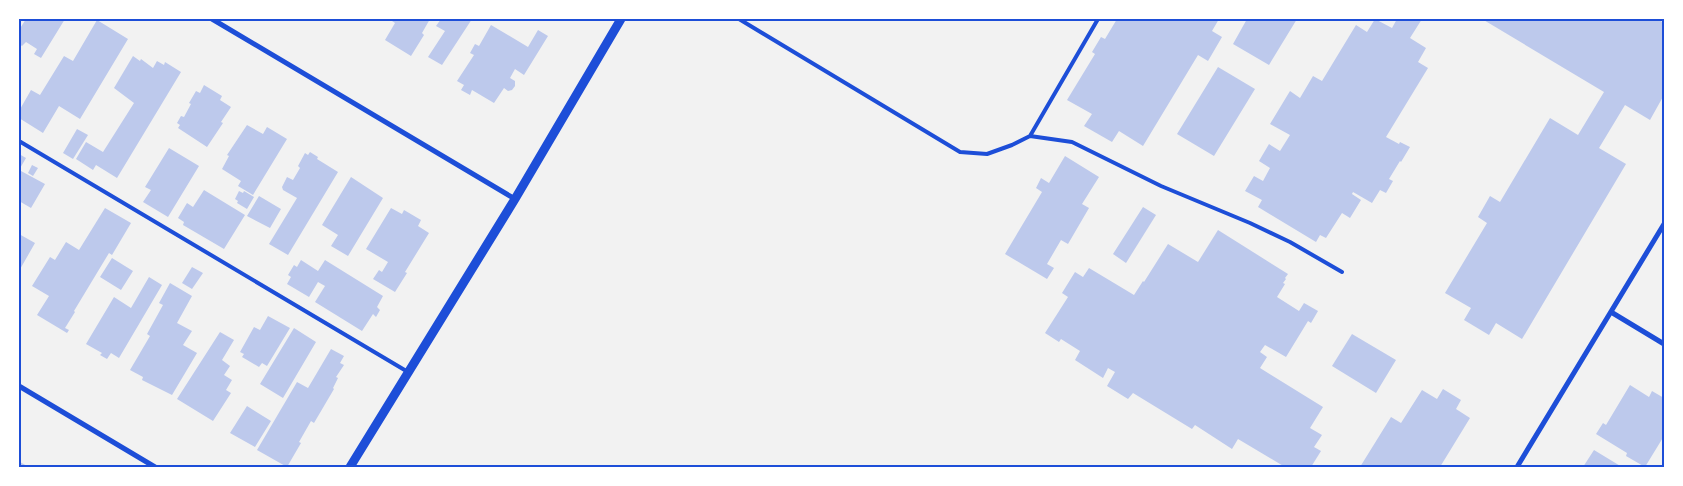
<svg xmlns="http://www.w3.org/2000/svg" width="1683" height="486" viewBox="0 0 1683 486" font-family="'Roboto Condensed',sans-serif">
<rect width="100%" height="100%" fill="#f2f2f2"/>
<path fill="#bdc9ec" d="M26,19H65L41,58L34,54L37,49L26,42L22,46L19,44V30Z
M389,19H430L422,33L424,35L411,56L385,40L395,23Z
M441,19H472L442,65L428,57L445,31L436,26Z
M1117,19H1219L1212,31L1222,37L1208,61L1198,55L1143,146L1119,131L1112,142L1084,126L1092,114L1067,100L1095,54L1092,52L1101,37L1105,39Z
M1247,19H1297L1269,65L1233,44Z
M1375,19L1392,28L1397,19H1422L1410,38L1426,48L1418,62L1428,68L1386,137L1399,144L1400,142L1410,147L1401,162L1400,161L1389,179L1393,181L1386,193L1380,190L1372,203L1353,192L1352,194L1361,200L1350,218L1342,213L1326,238L1320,235L1316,242L1258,207L1262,200L1245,191L1254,176L1263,181L1270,168L1259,161L1269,144L1280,151L1290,135L1270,124L1290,91L1300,98L1313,76L1322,81L1356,25L1367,32Z
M1482,19H1657L1664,23V95L1650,120L1625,105L1599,148L1626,164L1522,339L1496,323L1489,335L1464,320L1471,308L1445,293L1487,223L1478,217L1490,196L1500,202L1550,118L1578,135L1604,92Z
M97,20L128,39L80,119L59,106L43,133L19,118V111L31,90L40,95L64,56L73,61Z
M491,25L528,47L538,30L548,36L524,75L515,69L510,78L515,81V86L512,90L508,91L504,88L494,103L472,90L470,95L461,90L464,85L457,81L474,55L470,53L475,44L479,46Z
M133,56L140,61L141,59L153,68L157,61L164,65L165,62L181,72L117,178L96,165L93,170L76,159L86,142L103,152L134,103L114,88Z
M1218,67L1255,89L1214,156L1177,134Z
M204,85L222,96L220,100L231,107L221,122L223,123L207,147L178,128L180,125L177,123L181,116L184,117L191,104L189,103L196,91L200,93Z
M247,125L263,134L267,127L287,139L253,195L238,186L241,181L222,169L229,156L227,155Z
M77,129L88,135L73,159L63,153Z
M169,148L199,166L168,217L143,202L151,190L145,187Z
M310,152L318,157L317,159L338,172L288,255L269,244L297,198L283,190L282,187L287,177L293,180L300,168L298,166L305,153L308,155Z
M19,154L26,158L19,170Z
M1065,156L1099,177L1082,204L1089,208L1068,244L1061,240L1047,264L1054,268L1047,279L1005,254L1042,192L1036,188L1041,178L1049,183Z
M32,165L38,168L33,176L28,173Z
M21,171L45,184L31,208L19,201V174Z
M351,177L383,198L348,256L331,246L338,235L322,225Z
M204,190L245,215L224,249L183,225L184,222L178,218L187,203L193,207Z
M239,191L243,193L244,191L254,197L247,209L237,203L238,201L235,199Z
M259,196L281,209L270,228L247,216Z
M1143,207L1156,215L1126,263L1113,254Z
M105,208L131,223L112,255L109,253L74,311L75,312L65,328L69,330L67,333L37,315L49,296L32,286L50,257L55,260L66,242L79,250Z
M391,208L402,214L404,210L421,220L418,226L429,233L405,272L407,273L395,292L373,279L379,270L382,272L388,262L366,249Z
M1218,230L1288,274L1285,278L1286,279L1283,283L1285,284L1277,297L1299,311L1304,303L1318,311L1311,323L1308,321L1286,357L1265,345L1260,352L1267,357L1260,368L1323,407L1310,428L1322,435L1314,447L1321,451L1311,467H1285L1238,439L1232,449L1195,425L1192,429L1133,393L1128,399L1107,386L1115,372L1108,368L1103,378L1075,360L1080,351L1061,339L1059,342L1045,333L1068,297L1062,293L1075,272L1083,277L1089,268L1134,295L1143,281L1144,282L1168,244L1198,262Z
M19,234L35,243L19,271Z
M112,258L133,271L121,290L100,277Z
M301,260L318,271L325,260L383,296L377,307L380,310L376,317L373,314L362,331L315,302L325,286L318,282L309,297L287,284L291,277L288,275L294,265L297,267Z
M192,267L203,273L192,289L182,283Z
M149,277L162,285L119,358L111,353L107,359L100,355L102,353L86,344L114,297L131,308Z
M170,283L192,296L177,323L192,331L183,345L197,353L172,395L142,380L143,377L130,370L150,336L147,334L163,305L159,303Z
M268,316L290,328L267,366L262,363L259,367L242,357L244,354L240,352L254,327L260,330Z
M294,328L316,342L283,398L260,384Z
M220,332L234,340L222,360L230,366L224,375L232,380L226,390L231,393L213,421L177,399Z
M1352,334L1396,360L1376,393L1332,366Z
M331,349L344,356L340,363L344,365L336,377L338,378L333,388L334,389L314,423L311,421L299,442L301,443L287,467L257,450L297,382L308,388Z
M1630,385L1649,397L1652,391L1664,398V436L1645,467L1626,456L1627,453L1596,434L1603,423L1606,425Z
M1443,389L1461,400L1456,409L1470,418L1440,467H1360L1391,417L1401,423L1422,390L1437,399Z
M247,406L271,421L255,447L230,433Z
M1594,450L1622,467H1583Z
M20,462L27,466L26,467H19Z"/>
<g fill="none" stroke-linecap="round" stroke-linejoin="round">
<path stroke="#1d4ed8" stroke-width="4" d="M739,19L960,152L987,154L1012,145L1030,136L1098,19
M1030,136L1072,142L1161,186L1250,223L1290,242L1342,272
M19,141L408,372"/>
<path stroke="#1d4ed8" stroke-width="5" d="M212,19L515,199
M1611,312L1664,344
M19,386L155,467
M1517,467L1664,224"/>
<path stroke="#1d4ed8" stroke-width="9" d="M350,467L515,199L621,19"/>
</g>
<rect width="1683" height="486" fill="none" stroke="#ffffff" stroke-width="40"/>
<rect x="20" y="20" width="1643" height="446" fill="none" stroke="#1d4ed8" stroke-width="2"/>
</svg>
